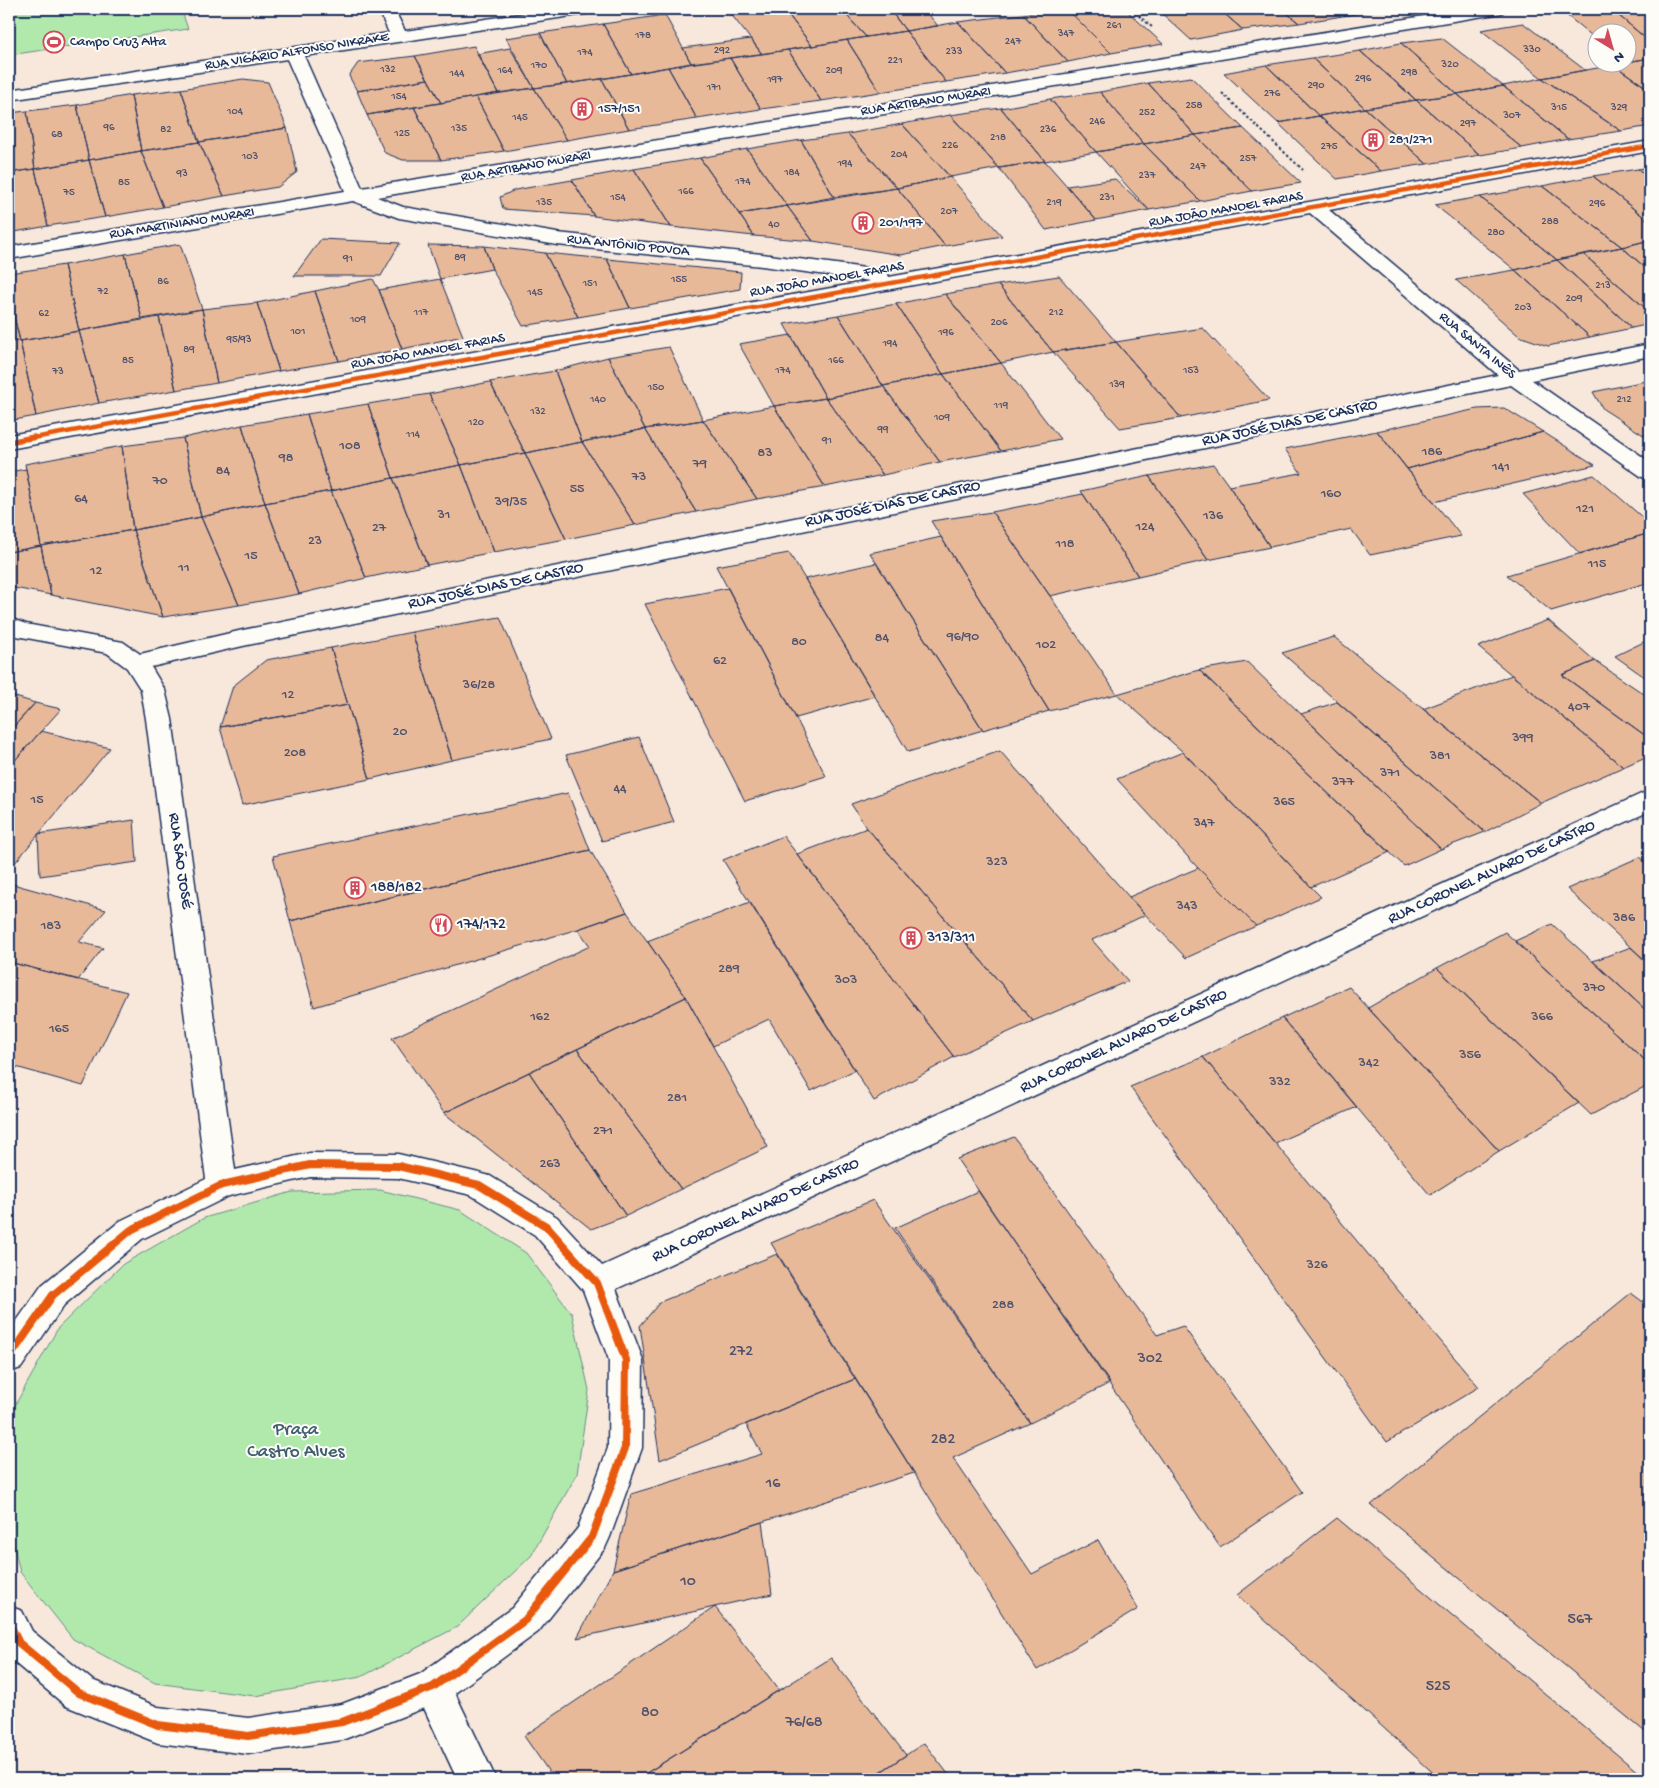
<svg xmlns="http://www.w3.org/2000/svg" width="1659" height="1788" viewBox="0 0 1659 1788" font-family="'Gochi Hand',sans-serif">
<rect width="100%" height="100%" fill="#f7e8db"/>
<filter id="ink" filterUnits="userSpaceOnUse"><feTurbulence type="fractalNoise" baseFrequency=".02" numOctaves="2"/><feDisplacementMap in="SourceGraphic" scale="10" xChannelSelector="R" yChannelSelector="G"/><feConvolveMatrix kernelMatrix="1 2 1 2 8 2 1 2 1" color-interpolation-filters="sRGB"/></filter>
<g filter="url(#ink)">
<path fill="#b1e9ad" stroke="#668c86" d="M9,9H181L188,29L9,55Z
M380,1190L460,1210L526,1253L572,1314L589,1390L577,1474L531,1556L457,1627L361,1677L255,1696L155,1683L73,1639L20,1572L9,1526V1440L14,1407L58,1328L123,1264L204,1218L292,1192Z"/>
<path fill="#e8b999" stroke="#1b2f5e" d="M434,9H481L448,13Z
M727,9H784L812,46L762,54Z
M784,9H841L866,37L812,46Z
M841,9H889L906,31L866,37Z
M889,9H924L938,26L906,31Z
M1054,9H1067L1111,53L1068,62L1023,14Z
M1067,9H1125L1163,44L1111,53Z
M1157,9H1219L1243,30L1191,40Z
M1219,9H1282L1299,23L1243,30Z
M1282,9H1348L1355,14L1299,23Z
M1348,9H1382L1355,14Z
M1605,9H1611L1650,42V58L1627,62L1626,32H1596V39L1565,14Z
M1611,9H1650V42Z
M1023,14L1068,62L1005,73L958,22Z
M665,15L691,63L631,74L603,24Z
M958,22L1005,73L946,82L906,31Z
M1523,23L1585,70L1542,78L1481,30Z
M603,24L631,74L567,84L540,33Z
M906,31L946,82L880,92L847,40Z
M540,33L567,84L534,88L506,38Z
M1442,38L1503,86L1457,94L1401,43Z
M751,39L762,54L691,63L683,48Z
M847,40L880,92L821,101L788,50Z
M1401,43L1457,94L1416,100L1360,51Z
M474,46L498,93L441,103L415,56Z
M510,48L534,88L498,93L477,54Z
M788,50L821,101L761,109L730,58Z
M1360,51L1416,100L1365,108L1312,58Z
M415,56L428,79L357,91L349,76L358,63Z
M730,58L761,109L697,119L668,67Z
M1312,58L1365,108L1319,116L1266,65Z
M1650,58V90L1614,65L1627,62Z
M1266,65L1319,116L1278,123L1224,73Z
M1614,65L1650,90V126L1621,131L1542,78Z
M668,67L697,119L629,129L602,79Z
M1191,77L1243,128L1195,135L1148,83Z
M1542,78L1621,131L1568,139L1503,86Z
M243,79L268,82L287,128L199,142L181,89Z
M428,79L441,103L367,115L357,91Z
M602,79L629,129L567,140L534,88Z
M1148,83L1195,135L1144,144L1100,92Z
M1503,86L1568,139L1522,148L1457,94Z
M534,88L567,140L504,151L476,97Z
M181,89L199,142L141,151L131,95Z
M1100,92L1144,144L1096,152L1050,99Z
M1457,94L1522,148L1480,155L1416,100Z
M131,95L141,151L89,160L77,105Z
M476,97L504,151L441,160L414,107Z
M1050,99L1096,152L1045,161L1001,108Z
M1416,100L1480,155L1427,164L1365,108Z
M77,105L89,160L35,169L27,111Z
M414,107L441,160H403L385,153L367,115Z
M1001,108L1045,161L999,168L950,115Z
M1365,108L1427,164L1381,171L1319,116Z
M27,111L35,169L9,173V113Z
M950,115L999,168L950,177L902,124Z
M1319,116L1381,171L1337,179L1278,123Z
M902,124L950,177L897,188L848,134Z
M287,128L297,172L278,187L224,196L199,142Z
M1243,128L1301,183L1252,191L1195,135Z
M848,134L897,188L834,197L801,140Z
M1195,135L1252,191L1200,201L1144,144Z
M801,140L834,197L787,206L747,149Z
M199,142L224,196L163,207L141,151Z
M1144,144L1200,201L1149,210L1096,152Z
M747,149L787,206L739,214L700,158Z
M141,151L163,207L105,217L89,160Z
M700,158L739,214L754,236L671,227L634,169Z
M89,160L105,217L48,226L35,169Z
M1045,161L1067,186L1096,220L1046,230L999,168Z
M1650,167V178L1638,169Z
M35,169L48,226L9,233V173Z
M634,169L671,227L594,216L572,180Z
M1638,169L1650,178V222L1593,176Z
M1593,176L1650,222V240L1622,247L1542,186Z
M950,177L1002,236L945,246L897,188Z
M1115,179L1149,210L1096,220L1067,186Z
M572,180L594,216L503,209L500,197L515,190Z
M1542,186L1622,247L1557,260L1480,197Z
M897,188L945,246L901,255L813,241L787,206Z
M1480,197L1557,260L1515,270L1435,205Z
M787,206L813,241L754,236L739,214Z
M321,239L400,243L381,276H294Z
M1650,240V272L1622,247Z
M180,244L202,309L142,319L125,254Z
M428,245L484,246L492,269L440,279Z
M484,246L545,253L578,317L523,326L492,269Z
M1622,247L1650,272V312L1583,254Z
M545,253L607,259L630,308L578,317Z
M125,254L142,319L79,331L64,265Z
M1583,254L1650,312V324L1632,328L1557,260Z
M607,259L741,272L740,289L630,308Z
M1557,260L1632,328L1590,337L1515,270Z
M64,265L79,331L20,341L9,296V273Z
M1515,270L1590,337L1548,346L1519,336L1456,280Z
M1059,276L1116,342L1053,352L998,285Z
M373,279L379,290L402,349L339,361L315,291Z
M440,279L463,336L402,349L379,290Z
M998,285L1053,352L1001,363L945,294Z
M315,291L339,361L279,371L257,303Z
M945,294L1001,363L943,374L896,304Z
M9,296L20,341L9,342Z
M257,303L279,371L217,383L202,309Z
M896,304L943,374L883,386L838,315Z
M202,309L217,383L176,390L159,317Z
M838,315L883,386L826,398L784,324Z
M159,317L176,390L99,403L79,331Z
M1203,328L1269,400L1181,418L1116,342Z
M79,331L99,403L36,416L20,341Z
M791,335L826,398L774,406L739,344Z
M20,341L36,416L9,421V342Z
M1116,342L1181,418L1120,428L1053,352Z
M669,347L703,420L645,429L608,357Z
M608,357L645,429L582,442L555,371Z
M1001,363L1060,439L1001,451L943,374Z
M555,371L582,442L525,453L490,382Z
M943,374L1001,451L940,462L883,386Z
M1650,380V434L1645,436L1603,409L1593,392Z
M490,382L525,453L461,465L429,394Z
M883,386L940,462L883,475L826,398Z
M429,394L461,465L393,478L368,404Z
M826,398L883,475L825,487L774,406Z
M368,404L393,478L331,491L307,414Z
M774,406L825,487L757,499L703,420Z
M1504,408L1543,432L1407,469L1377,431L1477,409Z
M307,414L331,491L265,503L242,425Z
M703,420L757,499L696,512L645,429Z
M242,425L265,503L201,517L183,438Z
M645,429L696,512L635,525L582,442Z
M1377,431L1461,536L1370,555L1351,529L1270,547L1229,486L1301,473L1285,449Z
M1543,432L1595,465L1434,502L1407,469Z
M183,438L201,517L133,530L122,446Z
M582,442L635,525L566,539L525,453Z
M122,446L133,530L41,546L25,464Z
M525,453L566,539L494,552L461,465Z
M1213,464L1229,486L1270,547L1208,560L1149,476Z
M461,465L494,552L427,565L393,478Z
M26,469L41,546L9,552V472Z
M1594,475L1650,524V533L1580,554L1523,494Z
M1149,476L1208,560L1138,576L1081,491Z
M393,478L427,565L366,578L331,491Z
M331,491L366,578L299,594L265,503Z
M1083,494L1138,576L1050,596L992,512Z
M265,503L299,594L239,605L201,517Z
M992,512L1050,596L1117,694L1049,711L931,521Z
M201,517L239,605L163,617L133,530Z
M133,530L163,617L51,595L41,546Z
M1650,533V582L1551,611L1507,575Z
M941,537L1049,711L983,730L870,553Z
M41,546L51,595L9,587V552Z
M789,553L805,579L875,696L796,718L716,566Z
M876,563L983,730L908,752L805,579Z
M728,588L826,776L745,801L645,604Z
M500,617L551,739L452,760L412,632Z
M1548,620L1595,661L1562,675L1650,739V755L1623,767L1478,647Z
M412,632L452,760L370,779L331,648Z
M1334,637L1423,709L1541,803L1485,832L1282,653Z
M1650,639V681L1615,656Z
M331,648L348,705L220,727L233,686L266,660Z
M1595,661L1650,698V739L1562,675Z
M1247,662L1301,714L1441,849L1404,866L1199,670Z
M1199,670L1390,852L1311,887L1183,752L1117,694Z
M1512,675L1623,767L1541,803L1423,709Z
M9,695L35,703L9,732Z
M1337,702L1485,832L1441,849L1301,714Z
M35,703L61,709L9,767V732Z
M348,705L370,779L242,805L220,727Z
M41,731L110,748L9,870V767Z
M639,737L674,822L602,841L566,755Z
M1000,751L1145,915L1092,940L1128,981L1033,1021L867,828L851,804Z
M1183,752L1311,887L1321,897L1256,926L1198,868L1117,779Z
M568,793L590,850L290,921L273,856Z
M134,820L137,862L40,876L38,834Z
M867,828L1033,1021L954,1057L797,854Z
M783,836L954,1057L874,1101L723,860Z
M590,850L627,912L578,929L314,1007L290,921Z
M1640,857L1650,866V965L1567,889Z
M1198,868L1256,926L1186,958L1129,897Z
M9,883L106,910L79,942L103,948L78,980L9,962Z
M750,902L855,1070L811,1091L769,1019L713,1046L686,997L647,941Z
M627,912L686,997L444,1113L392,1038L590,946L578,929Z
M1552,924L1650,1014V1065L1515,941Z
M1505,932L1650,1065V1084L1591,1115L1437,968Z
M1631,947L1650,965V1014L1593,961Z
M9,962L127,992L83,1086L9,1065Z
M1437,968L1579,1103L1499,1151L1368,1008Z
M1349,987L1499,1151L1430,1195L1282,1018Z
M686,997L768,1147L681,1189L577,1049Z
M1282,1018L1357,1107L1275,1143L1203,1057Z
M577,1049L681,1189L626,1216L529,1072Z
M1203,1057L1275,1143L1479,1387L1387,1442L1130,1087Z
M529,1072L626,1216L591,1229L444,1113Z
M1014,1137L1157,1335L1183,1326L1302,1492L1220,1547L957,1159Z
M978,1191L1110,1383L1030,1423L895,1228Z
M873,1200L1030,1423L953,1458L1032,1574L1098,1540L1138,1609L1037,1670L771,1243Z
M777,1254L855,1379L660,1460L640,1326L660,1302Z
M1631,1293L1650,1307V1736L1371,1505Z
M855,1379L914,1473L613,1570L631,1494L762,1454L746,1424Z
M1337,1518L1646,1779H1440L1237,1595Z
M762,1522L772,1594L577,1638L613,1570Z
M715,1607L779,1690L637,1779H554L524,1736Z
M831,1658L906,1755L870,1779H637Z
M924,1743L952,1779H870Z"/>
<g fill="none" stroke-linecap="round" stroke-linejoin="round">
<g stroke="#1b2f5e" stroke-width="3">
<path id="minor" d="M378,9H394L405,31L553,9H593L591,13L585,14L304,56L362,188L1467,9H1504L1502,13L1496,14L377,197L403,207L557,233L762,254L880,270L887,272L889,277L1650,141V151L1329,210L1519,370L1650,344V356L1532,380L1650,462V479L1642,477L1511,385L243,646L151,667L165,690L172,719L235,1170L310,1153L398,1154L479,1173L490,1176L557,1217L602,1266L1641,794L1650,791V811L616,1289L643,1360L642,1448L610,1537L605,1548L538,1632L455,1693L496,1779H457L424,1708L342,1740L248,1754L158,1743L66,1706L9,1658V1606L22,1611L32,1631L92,1680L158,1707L248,1718L342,1704L420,1674L512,1608L578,1528L608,1448L609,1360L583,1290L535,1235L471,1195L398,1178L310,1177L229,1196L142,1239L64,1305L21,1368L9,1372V1332L42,1285L120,1221L206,1179L146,719L141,690L127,668L107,653L11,635L9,634V618L26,624L123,642L140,654L243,630L1498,375L1310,213L9,449V435L870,281L762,266L557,245L399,218L353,201L9,259V247L345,191L287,59L9,100V90L389,33Z"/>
</g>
<path stroke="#1b2f5e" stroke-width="2" stroke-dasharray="2.5 2.5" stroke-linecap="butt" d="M1131,9L1152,27
M1222,93L1303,170"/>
<use href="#minor" fill="#fdfcf7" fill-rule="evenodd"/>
<g stroke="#fdfcf7" stroke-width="6">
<path id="cycleway-far2" d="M28,439L1650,146"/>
</g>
<g stroke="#fdfcf7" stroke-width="9">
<path id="cycleway-far1" d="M9,442L34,437"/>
</g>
<g stroke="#fdfcf7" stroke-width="11">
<path id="cycleway" d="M9,1358L53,1295L131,1230L222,1185L310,1165L398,1166L479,1185L546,1226L597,1283L626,1360L625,1448L592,1537L525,1620L433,1687L342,1722L248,1736L158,1725L79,1693L19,1643L9,1623"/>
</g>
<use href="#cycleway-far2" stroke="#e8590c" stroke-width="4.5"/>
<use href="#cycleway-far1" stroke="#e8590c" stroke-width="5.5"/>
<use href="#cycleway" stroke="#e8590c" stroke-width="8"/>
</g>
</g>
<defs>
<g id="stadium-ring" transform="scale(1.125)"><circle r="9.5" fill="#fdfcf7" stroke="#d1495b" stroke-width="1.5"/><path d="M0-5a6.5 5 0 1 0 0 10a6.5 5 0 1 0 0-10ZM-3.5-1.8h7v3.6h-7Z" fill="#d1495b"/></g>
<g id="building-ring" transform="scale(1.125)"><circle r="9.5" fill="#fdfcf7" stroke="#d1495b" stroke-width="1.5"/><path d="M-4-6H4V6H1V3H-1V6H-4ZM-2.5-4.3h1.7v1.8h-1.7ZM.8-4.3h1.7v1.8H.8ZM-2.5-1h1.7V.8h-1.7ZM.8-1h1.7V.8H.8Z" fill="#d1495b"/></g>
<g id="restaurant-ring" transform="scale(1.125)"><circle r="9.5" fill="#fdfcf7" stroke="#d1495b" stroke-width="1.5"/><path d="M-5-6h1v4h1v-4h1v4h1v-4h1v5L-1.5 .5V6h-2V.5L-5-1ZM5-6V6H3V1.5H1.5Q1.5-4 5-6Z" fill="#d1495b"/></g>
</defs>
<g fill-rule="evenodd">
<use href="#stadium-ring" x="54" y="42"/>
<use href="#building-ring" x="582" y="109"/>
<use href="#building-ring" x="1373" y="140"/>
<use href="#building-ring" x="863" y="223"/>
<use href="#building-ring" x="355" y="888"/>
<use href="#restaurant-ring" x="441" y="925"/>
<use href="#building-ring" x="911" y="938"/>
</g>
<g text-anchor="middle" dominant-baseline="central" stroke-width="4" stroke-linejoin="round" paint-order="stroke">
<g font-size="11" fill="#4e526d">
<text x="1114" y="26">261</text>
<text x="1066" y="34">347</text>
<text x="643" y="36">178</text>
<text x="1013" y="42">247</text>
<text x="1532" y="50">330</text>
<text x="722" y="51">292</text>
<text x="954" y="52">233</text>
<text x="585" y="53">174</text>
<text x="895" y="61">221</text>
<text x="1450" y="65">320</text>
<text x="539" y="66">170</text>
<text x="388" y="70">132</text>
<text x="505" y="71">164</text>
<text x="834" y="71">209</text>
<text x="1409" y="73">298</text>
<text x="457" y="74">144</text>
<text x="1363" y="79">296</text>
<text x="775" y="80">197</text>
<text x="1316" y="86">290</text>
<text x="714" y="88">171</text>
<text x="1272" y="94">276</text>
<text x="399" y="97">154</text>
<text x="1194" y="106">258</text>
<text x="1559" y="108">315</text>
<text x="1619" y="108">329</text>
<text x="235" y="112">104</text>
<text x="1147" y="113">252</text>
<text x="1512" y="116">307</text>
<text x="520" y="118">145</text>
<text x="1097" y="122">246</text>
<text x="1468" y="124">297</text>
<text x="109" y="128">96</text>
<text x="459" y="129">135</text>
<text x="166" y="130">82</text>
<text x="1048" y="130">236</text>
<text x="402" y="134">125</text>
<text x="57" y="135">68</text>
<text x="998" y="138">218</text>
<text x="950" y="146">226</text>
<text x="1329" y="147">275</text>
<text x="899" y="155">204</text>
<text x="250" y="157">103</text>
<text x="1248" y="159">257</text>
<text x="845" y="164">194</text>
<text x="1198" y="167">247</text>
<text x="792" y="173">184</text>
<text x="182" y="174">93</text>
<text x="1147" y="176">237</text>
<text x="743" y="182">174</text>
<text x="124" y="183">85</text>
<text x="686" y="192">166</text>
<text x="69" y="193">75</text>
<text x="618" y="198">154</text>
<text x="1107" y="198">231</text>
<text x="544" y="203">135</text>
<text x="1054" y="203">219</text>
<text x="1597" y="204">296</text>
<text x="949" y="212">207</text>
<text x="1550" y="222">288</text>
<text x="774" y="225">40</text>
<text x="1496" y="233">280</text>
<text x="460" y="258">89</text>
<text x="348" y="259">91</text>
<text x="679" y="280">155</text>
<text x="163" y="282">86</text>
<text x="590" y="284">151</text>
<text x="1603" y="286">213</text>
<text x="103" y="292">72</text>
<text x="535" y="293">145</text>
<text x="1574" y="299">209</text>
<text x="1523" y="308">203</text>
<text x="421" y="313">117</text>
<text x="1056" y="313">212</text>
<text x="44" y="314">62</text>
<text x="358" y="320">109</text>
<text x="999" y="323">206</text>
<text x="298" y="332">101</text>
<text x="946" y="333">196</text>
<text x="239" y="340">95/93</text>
<text x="890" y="344">194</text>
<text x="189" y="350">89</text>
<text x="128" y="361">85</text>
<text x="836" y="361">166</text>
<text x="783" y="371">174</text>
<text x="1191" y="371">153</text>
<text x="58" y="372">73</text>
<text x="1117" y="385">139</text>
<text x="656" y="388">150</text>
<text x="598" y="400">140</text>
<text x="1624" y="400">212</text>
<text x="1001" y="406">119</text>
<text x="538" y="412">132</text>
<text x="942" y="418">109</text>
<text x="476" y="423">120</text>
<text x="883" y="430">99</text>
<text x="413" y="435">114</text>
<text x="827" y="441">91</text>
</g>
<g font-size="14" fill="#1b2f5e" stroke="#fdfcf7" text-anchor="start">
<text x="70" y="42">Campo Cruz Alta</text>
<text x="598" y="109">157/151</text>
<text x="1389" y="140">281/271</text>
<text x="879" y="223">201/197</text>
</g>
<g font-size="14" fill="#1b2f5e" stroke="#fdfcf7">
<text transform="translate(297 52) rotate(-9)">RUA VIGÁRIO ALFONSO NIKRAKE</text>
<text transform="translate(926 102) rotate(-9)">RUA ARTIBANO MURARI</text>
<text transform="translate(526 167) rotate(-10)">RUA ARTIBANO MURARI</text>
<text transform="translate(1226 210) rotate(-10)">RUA JOÃO MANOEL FARIAS</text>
<text transform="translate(182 224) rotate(-9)">RUA MARTINIANO MURARI</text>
<text transform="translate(628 246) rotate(6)">RUA ANTÔNIO POVOA</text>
<text transform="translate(827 280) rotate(-10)">RUA JOÃO MANOEL FARIAS</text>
<text transform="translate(1477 346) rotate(40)">RUA SANTA INÊS</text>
<text transform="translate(428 352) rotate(-10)">RUA JOÃO MANOEL FARIAS</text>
</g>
<g font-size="14" fill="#4e526d">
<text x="350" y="446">108</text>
<text x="1432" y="452">186</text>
<text x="765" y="453">83</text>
<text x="286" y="458">98</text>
<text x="700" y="464">79</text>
<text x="1501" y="467">141</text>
<text x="223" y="471">84</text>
<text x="639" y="477">73</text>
<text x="160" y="481">70</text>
<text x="577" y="489">55</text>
<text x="1331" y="494">160</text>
<text x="81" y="499">64</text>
<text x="511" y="502">39/35</text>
<text x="1585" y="509">121</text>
<text x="444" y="515">31</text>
<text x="1213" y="516">136</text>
<text x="1145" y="527">124</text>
<text x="379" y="528">27</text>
<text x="315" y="541">23</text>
<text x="1065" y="544">118</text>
<text x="251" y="556">15</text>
<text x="1597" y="564">115</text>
<text x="184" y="568">11</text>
<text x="96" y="571">12</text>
<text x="963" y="637">96/90</text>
<text x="882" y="638">84</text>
<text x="799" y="642">80</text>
<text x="1046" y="645">102</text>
<text x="720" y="661">62</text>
<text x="479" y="685">36/28</text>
<text x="288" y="695">12</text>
<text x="1579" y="707">407</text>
<text x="400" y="732">20</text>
<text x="1523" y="738">399</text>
<text x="295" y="753">208</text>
<text x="1440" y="756">381</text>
<text x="1390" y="773">371</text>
<text x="1343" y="782">377</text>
<text x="620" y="789">44</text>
<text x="37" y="800">15</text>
<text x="1284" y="802">365</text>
<text x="1204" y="823">347</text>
<text x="997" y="862">323</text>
<text x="1187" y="906">343</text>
<text x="1624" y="918">386</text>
<text x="51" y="926">183</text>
<text x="729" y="969">289</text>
<text x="846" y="980">303</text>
<text x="1594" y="988">370</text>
<text x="540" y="1017">162</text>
<text x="1542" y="1017">366</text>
<text x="59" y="1029">165</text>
<text x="1470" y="1055">356</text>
<text x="1369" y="1063">342</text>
<text x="1280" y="1082">332</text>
<text x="677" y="1098">281</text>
<text x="603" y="1131">271</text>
<text x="550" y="1164">263</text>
<text x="1317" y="1265">326</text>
<text x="1003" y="1305">288</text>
</g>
<g font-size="16" fill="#1b2f5e" stroke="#fdfcf7">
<text transform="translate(1290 424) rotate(-12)">RUA JOSÉ DIAS DE CASTRO</text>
<text transform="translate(893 505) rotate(-12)">RUA JOSÉ DIAS DE CASTRO</text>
<text transform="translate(496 587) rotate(-12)">RUA JOSÉ DIAS DE CASTRO</text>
<text transform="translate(179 861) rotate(82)">RUA SÃO JOSÉ</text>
<text transform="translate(1492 873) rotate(-25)">RUA CORONEL ALVARO DE CASTRO</text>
<text transform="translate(1124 1042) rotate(-25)">RUA CORONEL ALVARO DE CASTRO</text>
<text transform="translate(756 1211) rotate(-25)">RUA CORONEL ALVARO DE CASTRO</text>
</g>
<g font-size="16" fill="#1b2f5e" stroke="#fdfcf7" text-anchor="start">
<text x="371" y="888">188/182</text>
<text x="457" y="925">174/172</text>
<text x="927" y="938">313/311</text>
</g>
<g font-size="16" fill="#4e526d">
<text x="741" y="1352">272</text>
<text x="1150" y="1359">302</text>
<text x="943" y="1440">282</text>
<text x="773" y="1484">16</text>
<text x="688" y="1582">10</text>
<text x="1580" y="1620">567</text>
<text x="1438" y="1687">525</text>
<text x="650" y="1713">80</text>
<text x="804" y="1723">76/68</text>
</g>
<g font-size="19" fill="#405e72" stroke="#fdfcf7">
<text x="296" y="1430">Praça<tspan x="296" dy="22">Castro Alves</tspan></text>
</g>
</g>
<rect width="1659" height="1788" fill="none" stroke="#fdfcf7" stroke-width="30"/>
<rect x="15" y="15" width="1629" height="1758" fill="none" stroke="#1b2f5e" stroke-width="2" filter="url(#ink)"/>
<g transform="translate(1612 48) rotate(143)"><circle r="24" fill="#fdfcf7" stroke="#a3aaba"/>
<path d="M0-4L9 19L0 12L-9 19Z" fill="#d1495b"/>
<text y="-8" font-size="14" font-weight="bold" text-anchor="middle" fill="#1b2f5e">N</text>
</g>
</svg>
